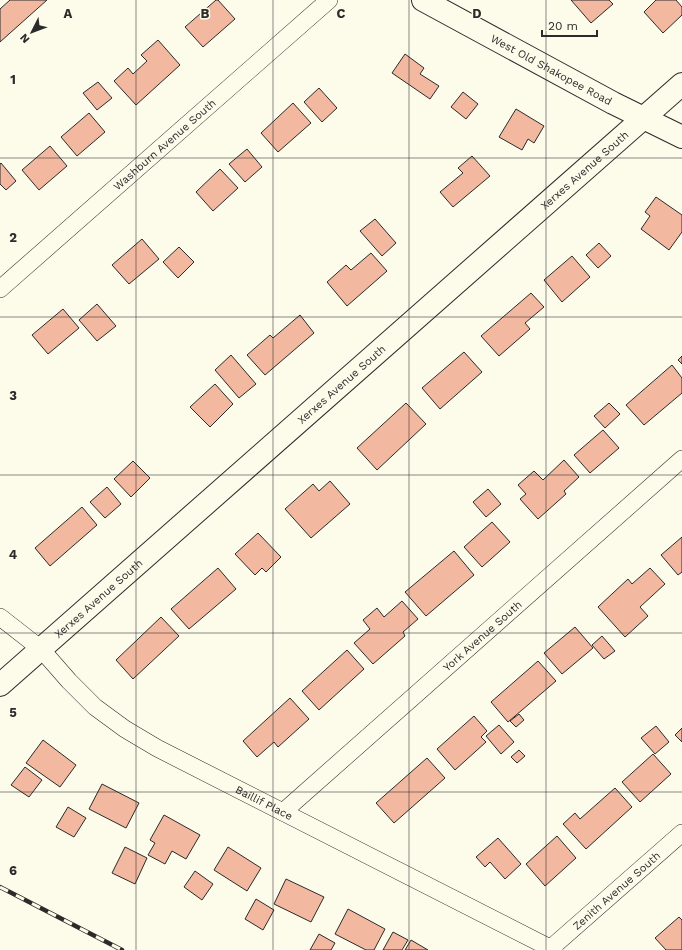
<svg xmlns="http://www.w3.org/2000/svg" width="682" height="950" viewBox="0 0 682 950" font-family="'Work Sans',sans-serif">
<rect width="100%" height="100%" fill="#fdfbea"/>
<path fill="#f2b8a0" stroke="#2b2b2b" d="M10,0H47L0,42V9Z
M216,0H218L235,19L203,47L185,27Z
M571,0H609L613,4L591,23Z
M656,0H676L682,7V15L663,33L644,12Z
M158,40L180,65L136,105L114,81L128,68L133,74L147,61L141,55Z
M405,54L424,68L420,74L439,86L430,99L392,73Z
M98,82L112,98L97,110L83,93Z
M319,88L337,108L322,122L304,102Z
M463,92L478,104L466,119L451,107Z
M293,103L311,123L278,152L261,133Z
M516,109L544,126L534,143L528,139L522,150L499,137Z
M89,113L105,132L77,156L61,137Z
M50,146L67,166L39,190L22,170Z
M247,149L262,167L245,182L229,164Z
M472,156L490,176L453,207L440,192L463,173L458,168Z
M1,163L16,181L6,190L0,184V164Z
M220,169L238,188L213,211L196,192Z
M656,197L682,215V232L669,250L641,229L650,216L645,212Z
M375,219L396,243L382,256L360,231Z
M142,239L159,259L129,284L112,265Z
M599,243L611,256L598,268L586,255Z
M179,247L194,262L178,278L163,262Z
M371,253L387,271L347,306L327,282L346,265L351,270Z
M572,256L590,277L562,302L544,280Z
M531,293L544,307L525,323L530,329L499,356L481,336Z
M97,304L116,326L97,341L79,320Z
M63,309L79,328L48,354L32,335Z
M300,315L314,333L265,375L247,355L270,335L273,338Z
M464,352L482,372L440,409L422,388Z
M231,355L256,384L239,398L215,370Z
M682,356V364L678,360Z
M672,365L682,378V393L644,425L626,405Z
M215,384L233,404L210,427L190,407Z
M406,403L426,424L377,470L357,448Z
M609,403L620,414L605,428L594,416Z
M603,430L619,448L590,473L574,455Z
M564,460L579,477L564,491L566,494L538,519L520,499L526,494L518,485L534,471L543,480Z
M133,461L150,478L131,497L114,479Z
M330,481L350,504L311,538L285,509L313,484L319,491Z
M107,487L121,504L105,518L90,502Z
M488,489L501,504L486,517L473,502Z
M82,507L97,525L50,566L35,548Z
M492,522L510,542L482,567L464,547Z
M258,533L281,557L266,572L262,568L255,575L235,554Z
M682,537V572L678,575L661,555Z
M454,551L474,575L426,616L405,592Z
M218,568L236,589L189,629L171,609Z
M650,568L665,584L640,607L648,616L625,637L598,607L628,579L632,584Z
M402,601L418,619L403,632L405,636L373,664L354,643L370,629L363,620L377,608L384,617Z
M161,617L179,636L133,679L116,660Z
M575,627L593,648L562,674L544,653Z
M602,636L615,651L604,659L592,645Z
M347,650L364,669L319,710L302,691Z
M538,661L556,681L508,722L491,702Z
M290,698L309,719L278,747L274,742L257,757L243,741Z
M519,714L524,720L516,727L510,721Z
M474,716L487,731L481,737L486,742L455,770L437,749Z
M499,725L514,742L501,754L486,736Z
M656,726L669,742L655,754L641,738Z
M682,728V742L675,735Z
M43,740L76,765L60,787L26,763Z
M519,750L525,756L517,763L511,757Z
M653,754L671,774L640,802L622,782Z
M427,758L445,778L394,823L376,803Z
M25,767L42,780L29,797L11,785Z
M102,784L139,803L126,828L89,809Z
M615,788L632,807L586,849L563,824L575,813L580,819Z
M68,807L86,818L74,837L56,827Z
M164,815L200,835L186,859L172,851L165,864L148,855L155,843L150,840Z
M557,836L576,858L545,886L526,864Z
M498,838L521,864L505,879L490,862L485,867L476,857Z
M125,847L147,858L135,884L112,873Z
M228,847L261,868L247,891L214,870Z
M195,871L213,884L202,900L184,887Z
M286,879L324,897L311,922L274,904Z
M256,899L274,910L263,930L245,919Z
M348,909L385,929L374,950H366L335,934Z
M679,917L682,920V950H666L655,938Z
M393,932L408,940L402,950H383Z
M319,934L335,943L331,950H310Z
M411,940L428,950H405Z"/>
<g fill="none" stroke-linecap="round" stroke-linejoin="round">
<g stroke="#2b2b2b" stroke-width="18">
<g id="street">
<path id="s1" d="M0,289L329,0"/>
<path id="s2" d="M0,617L41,649L69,681L95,707L125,729L157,748L554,950"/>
<path id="s3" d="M283,812L682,459"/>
<path id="s4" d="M551,948L682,833"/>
</g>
</g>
<g stroke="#2b2b2b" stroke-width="24">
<g id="secondary">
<path id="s5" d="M423,0L613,103L682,137"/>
<path id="s6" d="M0,685L682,84"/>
</g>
</g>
<use href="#street" stroke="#fdfbea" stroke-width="17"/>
<use href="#secondary" stroke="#fdfbea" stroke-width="22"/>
<g stroke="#2b2b2b" stroke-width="4.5">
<path id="rail" d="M0,887L122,950"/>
</g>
<use href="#rail" stroke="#fdfbea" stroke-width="3" stroke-dasharray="9" stroke-linecap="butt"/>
</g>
<path fill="none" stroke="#2b2b2b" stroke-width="1" stroke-opacity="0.55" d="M136,0V950M273,0V950M409,0V950M546,0V950M0,158H682M0,317H682M0,475H682M0,633H682M0,792H682"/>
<g text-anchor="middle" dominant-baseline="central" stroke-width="3" stroke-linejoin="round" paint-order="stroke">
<g font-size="11" fill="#2b2b2b" stroke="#fdfbea">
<text stroke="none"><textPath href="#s5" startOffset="146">West Old Shakopee Road</textPath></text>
<text stroke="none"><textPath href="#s1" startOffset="219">Washburn Avenue South</textPath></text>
<text stroke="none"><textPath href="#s6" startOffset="779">Xerxes Avenue South</textPath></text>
<text stroke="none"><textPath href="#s6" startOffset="455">Xerxes Avenue South</textPath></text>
<text stroke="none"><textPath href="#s6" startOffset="131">Xerxes Avenue South</textPath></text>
<text stroke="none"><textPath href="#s3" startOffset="266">York Avenue South</textPath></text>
<text stroke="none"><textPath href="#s2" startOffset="326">Baillif Place</textPath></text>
<text stroke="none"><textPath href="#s4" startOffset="87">Zenith Avenue South</textPath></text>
</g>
</g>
<g font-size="13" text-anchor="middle" font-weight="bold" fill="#2b2b2b" stroke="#fdfbea" stroke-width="3" stroke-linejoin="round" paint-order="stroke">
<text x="68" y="18">A</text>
<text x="205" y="18">B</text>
<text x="341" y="18">C</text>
<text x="477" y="18">D</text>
<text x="13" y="84">1</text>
<text x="13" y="242">2</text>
<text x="13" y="400">3</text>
<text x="13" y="559">4</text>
<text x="13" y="717">5</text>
<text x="13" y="875">6</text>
</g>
<g transform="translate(32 32) rotate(228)" stroke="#fdfbea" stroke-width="3" paint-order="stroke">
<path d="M0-3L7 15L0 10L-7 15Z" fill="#2b2b2b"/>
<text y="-6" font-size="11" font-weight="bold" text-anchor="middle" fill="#2b2b2b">N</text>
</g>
<path d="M542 30v6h55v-6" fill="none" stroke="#2b2b2b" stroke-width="2"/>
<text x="548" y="30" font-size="12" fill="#2b2b2b" stroke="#fdfbea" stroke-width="3" paint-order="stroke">20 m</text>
</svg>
